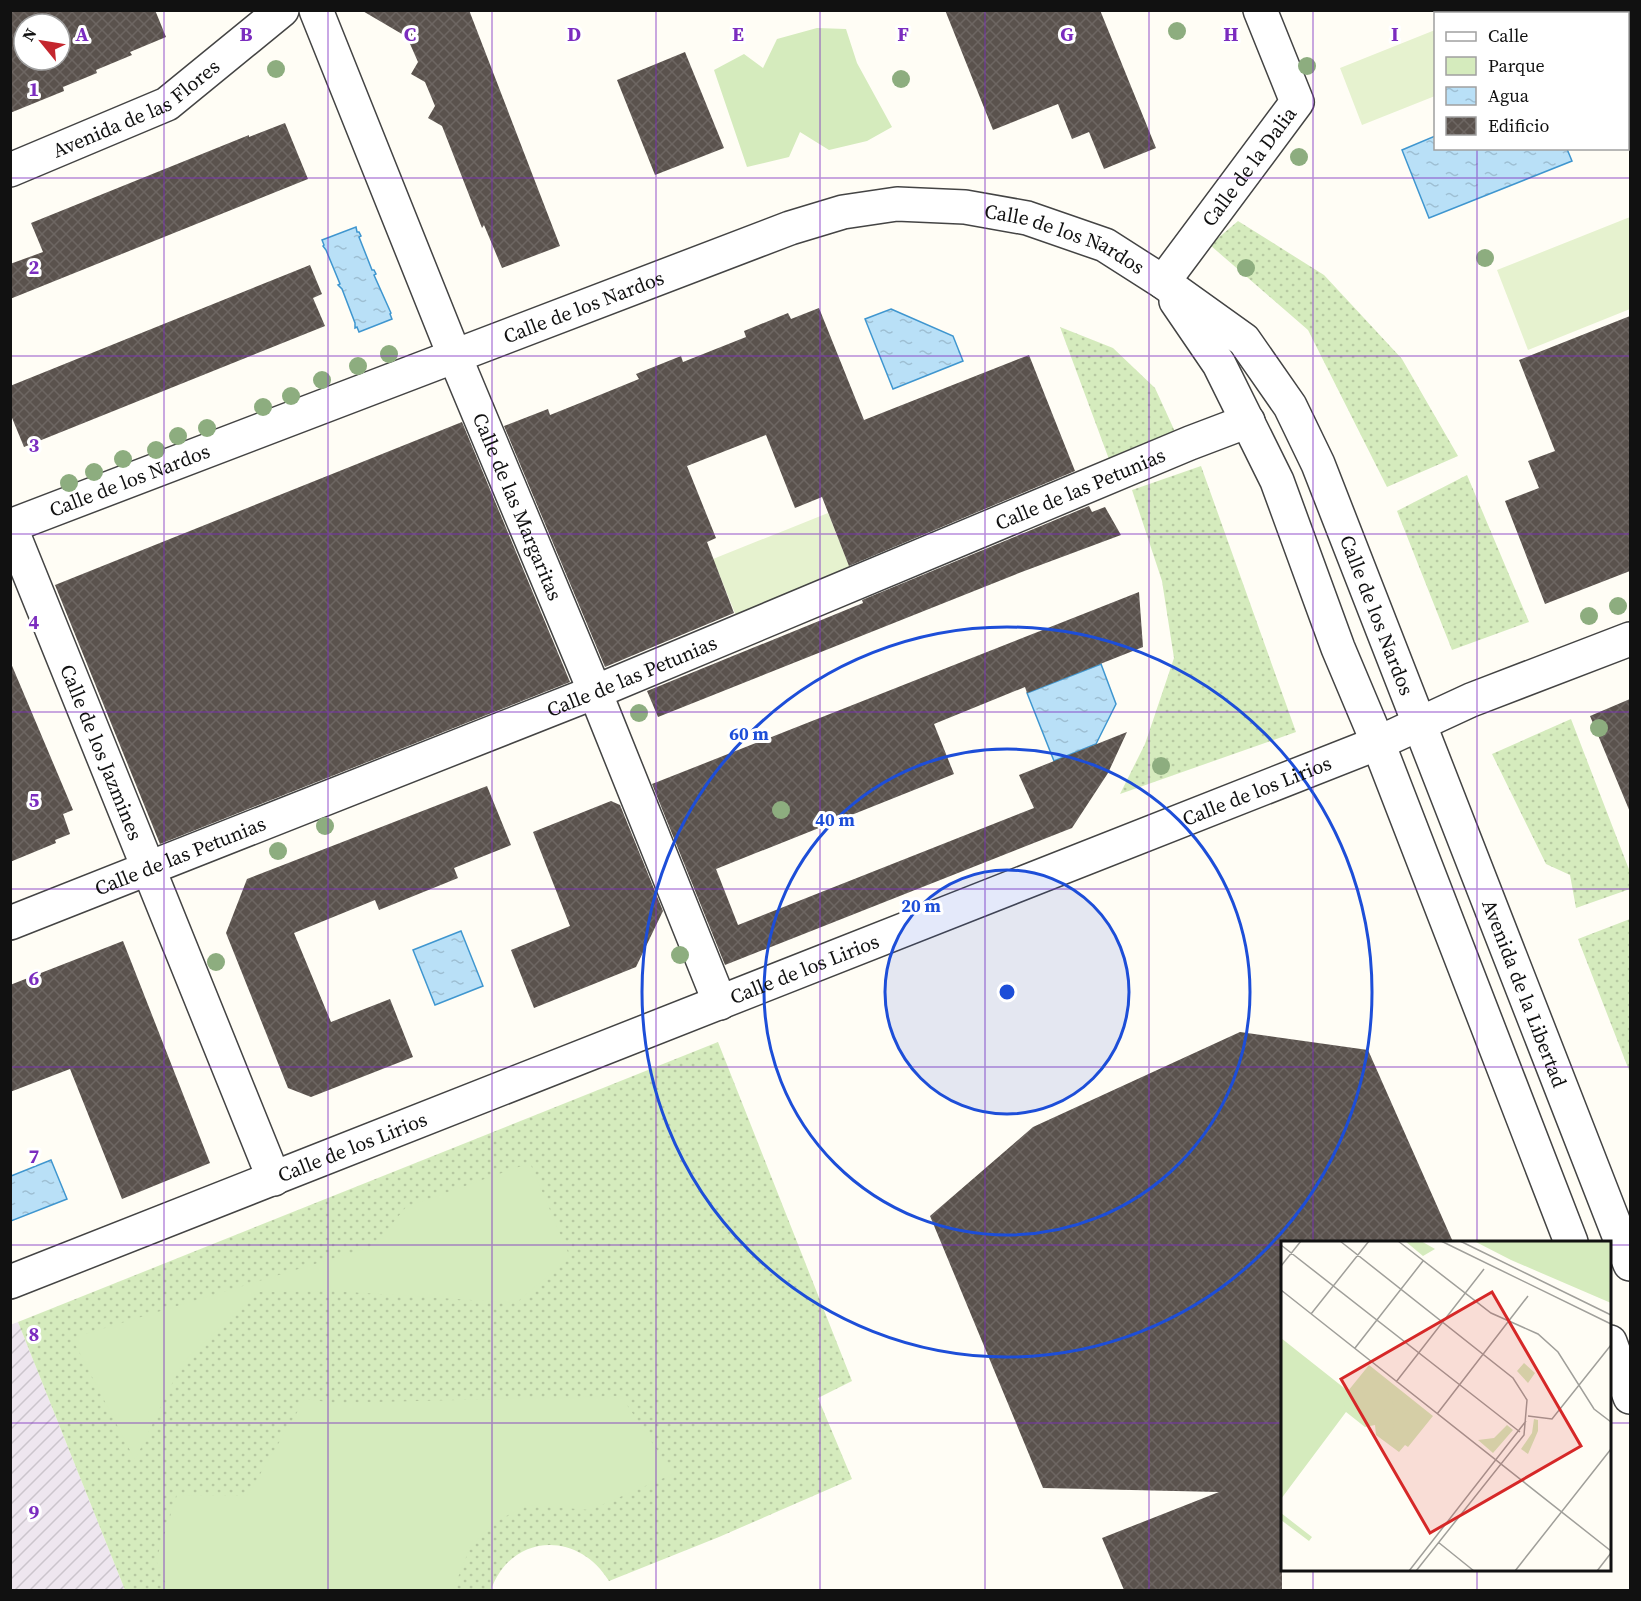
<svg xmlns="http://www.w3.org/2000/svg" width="1641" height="1601" viewBox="0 0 1641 1601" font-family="'Source Serif 4',serif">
<defs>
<pattern id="industrial-furrows" width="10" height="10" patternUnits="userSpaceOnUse" patternTransform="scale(1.5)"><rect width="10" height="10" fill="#eee6ef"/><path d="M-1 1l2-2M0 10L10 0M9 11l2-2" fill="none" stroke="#cbc4cc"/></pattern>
<pattern id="grass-dots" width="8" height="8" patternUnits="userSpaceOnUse" patternTransform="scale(1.5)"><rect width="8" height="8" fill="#d5ebbd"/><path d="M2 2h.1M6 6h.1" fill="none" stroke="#b6c8a1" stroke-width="1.8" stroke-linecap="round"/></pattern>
<pattern id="water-ripples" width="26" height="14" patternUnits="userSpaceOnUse" patternTransform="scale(1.5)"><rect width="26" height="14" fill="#b9e0f7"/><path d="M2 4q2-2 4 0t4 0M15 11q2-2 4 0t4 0" fill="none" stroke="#9ebfd3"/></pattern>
<pattern id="building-cross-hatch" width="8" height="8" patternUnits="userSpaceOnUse" patternTransform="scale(1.5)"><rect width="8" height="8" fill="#5a524d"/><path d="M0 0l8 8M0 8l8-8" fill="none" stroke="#6d6662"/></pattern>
</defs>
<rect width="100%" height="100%" fill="#fffdf5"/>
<path fill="url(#industrial-furrows)" d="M18,1322L125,1590H11L10,1325Z"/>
<path fill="url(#grass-dots)" d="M1238,221L1324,275L1402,359L1458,456L1387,487L1308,330L1210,245Z
M1060,327L1113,348L1155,388L1177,436L1110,462Z
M1201,466L1296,732L1120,794L1145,744L1174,658L1162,581L1132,490Z
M1467,475L1529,622L1452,650L1397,511Z
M1571,719L1630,872V889L1576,908L1570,875L1546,864L1492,754Z
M1630,919V1073L1578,939Z
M718,1042L852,1381L818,1398L852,1479L719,1537L609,1581C578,1530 511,1533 491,1590H125L18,1322Z"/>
<path fill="#d5ebbd" d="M817,28L846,29L857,63L892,127L867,141L829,150L800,132L789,157L747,167L714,70L744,54L763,68L777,39Z
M530,1163L570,1257L516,1303L333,1291L258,1292L182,1363L135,1460L72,1338L374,1246L406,1207Z
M621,1396L673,1474L590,1510L526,1505L494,1523L471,1545L453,1590H168L156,1560L177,1495L247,1496L305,1399L336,1403Z"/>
<path fill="#e6f2cf" d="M1486,10H1579L1580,13H1478Z
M1435,30V96L1362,125L1340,68Z
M1630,217V309L1528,350L1497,270Z
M828,513L852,573L737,618L713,559Z"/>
<path fill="url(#water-ripples)" stroke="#3f96cf" stroke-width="1.5" d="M1435,136L1436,148L1567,149L1572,161L1429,218L1402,150Z
M356,227L357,232H359L361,236L359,237L372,270H374L376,274L374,275L391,313L390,314L392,319L359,332L357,327L355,328V323L342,289L338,285L340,284L326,250L323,246L324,245L322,240Z
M891,309L953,336L963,361L893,389L865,319Z
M1101,664L1116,704L1096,744L1054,761L1027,693Z
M461,931L483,986L435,1005L413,950Z
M51,1160L67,1199L11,1221V1176Z"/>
<path fill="url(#building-cross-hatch)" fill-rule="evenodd" d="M10,10H155L166,37L130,52L132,55L96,70L97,73L63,87L64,91L10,113ZM24,24H60V60H24Z
M361,10H469L560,246L502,268L484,225L482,228L442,126L428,118L435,106L425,82L411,74L418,62L407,37Z
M945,10H1100L1156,148L1104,169L1089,132L1072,139L1058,104L993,130Z
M685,52L724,148L655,175L617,80Z
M285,123L308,179L10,299V264L43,252L31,223L249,135V137Z
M310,265L322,294L313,298L325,326L24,447L10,413V386Z
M819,308L864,420L1029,355L1075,471L849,566L822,497L795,508L766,435L687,466L716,538L707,542L734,613L605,667L504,426L548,409L550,415L585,401L639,379L636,374L681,356L683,362L746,337L744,331L788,313L791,319Z
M1630,316V571L1545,604L1505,501L1539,488L1528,461L1555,451L1519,360Z
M462,422L570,682L160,844L55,585Z
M1089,506L1092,512L1105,507L1121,535L1019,573L658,717L647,691L863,603L862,600Z
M1139,592L1143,647L1027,693L1025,687L934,724L954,774L716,869L738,925L1034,808L1019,775L1127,732L1108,773L1072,828L725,965L652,784Z
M10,661L73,810L63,814L70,834L55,840L56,843L10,862Z
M1630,699V812L1590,716Z
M487,786L511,845L454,868L458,878L379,910L375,900L294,933L331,1022L390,999L413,1057L311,1097L288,1088L226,933L247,879Z
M611,801L620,805L663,911L636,967L534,1008L511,950L570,926L533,832Z
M123,941L210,1163L122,1199L70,1069L10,1092V985Z
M1240,1032L1368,1050L1453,1242H1282V1590H1124L1102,1538L1219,1492L1043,1488L930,1216L1033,1127Z"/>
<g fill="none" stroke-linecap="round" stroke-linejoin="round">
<g stroke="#444" stroke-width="36">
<g id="minor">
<path id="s1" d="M316,10L455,357L595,692L720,1003"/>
<path id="s2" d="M10,170L167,104L282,10"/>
<path id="s3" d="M1163,282L1297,102L1260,10"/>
<path d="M1176,301L1219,364L1277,481L1338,648L1378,743L1571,1242"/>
<path id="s4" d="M10,526L790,228L843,212L897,204L965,207L1027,218L1105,245L1163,282L1244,340L1290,406L1318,464L1630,1264"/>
<path id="s5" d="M10,526L274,1179"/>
<path id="s6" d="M10,923L595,692L1190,443L1248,421"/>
<path id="s7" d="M10,1282L1378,743L1471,700L1630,639"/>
<path d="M1610,1342L1630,1397"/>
</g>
</g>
<use href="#minor" stroke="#fff" stroke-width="33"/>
</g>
<g fill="#8dad7f">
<circle cx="1177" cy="31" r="9"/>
<circle cx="1307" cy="66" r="9"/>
<circle cx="276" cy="69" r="9"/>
<circle cx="901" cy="79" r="9"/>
<circle cx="1299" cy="157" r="9"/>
<circle cx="1485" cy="258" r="9"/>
<circle cx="1246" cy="268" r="9"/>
<circle cx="389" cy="354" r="9"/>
<circle cx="358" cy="366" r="9"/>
<circle cx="322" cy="380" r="9"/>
<circle cx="291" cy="396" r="9"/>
<circle cx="263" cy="407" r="9"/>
<circle cx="207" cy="428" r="9"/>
<circle cx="178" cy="436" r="9"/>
<circle cx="156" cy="450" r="9"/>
<circle cx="123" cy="459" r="9"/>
<circle cx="94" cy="472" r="9"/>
<circle cx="69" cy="483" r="9"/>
<circle cx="1618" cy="606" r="9"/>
<circle cx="1589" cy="616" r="9"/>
<circle cx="639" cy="713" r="9"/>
<circle cx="1599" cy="728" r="9"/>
<circle cx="1161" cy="766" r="9"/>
<circle cx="781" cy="810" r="9"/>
<circle cx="325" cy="826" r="9"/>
<circle cx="278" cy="851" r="9"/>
<circle cx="680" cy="955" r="9"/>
<circle cx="216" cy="962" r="9"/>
</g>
<path fill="none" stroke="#7b2cbf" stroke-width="1.5" stroke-opacity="0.55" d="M164,10V1590M328,10V1590M492,10V1590M656,10V1590M820,10V1590M985,10V1590M1149,10V1590M1313,10V1242M1477,10V14M1477,148V1242M10,178H1630M10,356H1630M10,534H1630M10,712H1630M10,889H1630M10,1067H1630M10,1245H1282M1610,1245H1630M10,1423H1282M1610,1423H1630M1313,1570V1590M1477,1570V1590"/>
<circle cx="1007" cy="992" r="122" fill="#1d4ed8" fill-opacity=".12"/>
<g fill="none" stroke="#1d4ed8" stroke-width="3">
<circle cx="1007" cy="992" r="122"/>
<circle cx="1007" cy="992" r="243"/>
<circle cx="1007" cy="992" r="365"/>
</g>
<g text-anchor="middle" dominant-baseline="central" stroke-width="6" stroke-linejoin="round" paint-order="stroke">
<g font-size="20" fill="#111" stroke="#fff">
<text stroke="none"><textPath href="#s2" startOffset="141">Avenida de las Flores</textPath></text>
<text stroke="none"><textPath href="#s3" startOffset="144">Calle de la Dalia</textPath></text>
<text stroke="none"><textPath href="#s4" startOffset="1118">Calle de los Nardos</textPath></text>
<text stroke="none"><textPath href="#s4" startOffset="614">Calle de los Nardos</textPath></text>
<text stroke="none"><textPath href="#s4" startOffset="128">Calle de los Nardos</textPath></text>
<text stroke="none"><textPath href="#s6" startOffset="1155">Calle de las Petunias</textPath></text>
<text stroke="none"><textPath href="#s1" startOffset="536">Calle de las Margaritas</textPath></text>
<text stroke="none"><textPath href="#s4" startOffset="1634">Calle de los Nardos</textPath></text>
<text stroke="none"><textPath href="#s6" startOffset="669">Calle de las Petunias</textPath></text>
<text stroke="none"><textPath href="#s5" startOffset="244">Calle de los Jazmines</textPath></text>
<text stroke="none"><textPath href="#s7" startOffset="1340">Calle de los Lirios</textPath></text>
<text stroke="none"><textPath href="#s6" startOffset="183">Calle de las Petunias</textPath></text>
<text stroke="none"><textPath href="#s7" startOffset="854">Calle de los Lirios</textPath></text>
<text stroke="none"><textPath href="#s4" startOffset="2040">Avenida de la Libertad</textPath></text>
<text stroke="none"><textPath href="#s7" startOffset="368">Calle de los Lirios</textPath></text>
</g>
</g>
<g transform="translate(1281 1241)">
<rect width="330" height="330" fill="#fffdf5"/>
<path d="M124,0H140L154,8L142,15ZM0,97L67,150L88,124L152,175L127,206L124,204L118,211L95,194L94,184L84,186L65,171L0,258ZM253,178L257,179V190L247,213L240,208L251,192ZM226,184L232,189L212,212L197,199L213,197ZM0,272L31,296L28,300L0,279Z" fill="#d5ebbd"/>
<path d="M193,0H330V62L230,19ZM243,122L254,132L247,142L236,130ZM89,130L130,164L124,173L116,170L103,145L81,143ZM80,149L84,155H96L113,185L109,194L98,182L84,180L62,164L73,150Z" fill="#d5ebbd"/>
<path fill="none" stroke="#a09f9a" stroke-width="1.5" d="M59,0L232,137L246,159L243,194L135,330M117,0L210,72L257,93L277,111L313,168L330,181M160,0L330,83M179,0L330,74M0,4L239,191M0,25L20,0M0,49L330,310M30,73L88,0M74,107L142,20M115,141L203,28M156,173L247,55M247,175L271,178L330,104M157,301L193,330M128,330L245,180M234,330L330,208M316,330L330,312"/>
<path fill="#d62828" fill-opacity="0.15" stroke="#d62828" stroke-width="3" d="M211,51L300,205L149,292L60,138Z"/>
<rect width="330" height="330" fill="none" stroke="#111" stroke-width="3"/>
</g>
<g font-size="20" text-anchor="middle" font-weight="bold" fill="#7b2cbf" stroke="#fff" stroke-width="6" stroke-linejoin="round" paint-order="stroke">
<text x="82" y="41">A</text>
<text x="246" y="41">B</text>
<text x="410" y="41">C</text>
<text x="574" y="41">D</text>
<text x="738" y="41">E</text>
<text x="903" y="41">F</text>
<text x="1067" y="41">G</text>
<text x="1231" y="41">H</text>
<text x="1395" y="41">I</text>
<text x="34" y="96">1</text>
<text x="34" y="274">2</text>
<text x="34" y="452">3</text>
<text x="34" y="629">4</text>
<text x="34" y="807">5</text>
<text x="34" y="985">6</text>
<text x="34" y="1163">7</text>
<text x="34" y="1341">8</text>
<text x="34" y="1519">9</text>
</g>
<circle cx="1007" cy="992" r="9" fill="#1d4ed8" stroke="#fff" stroke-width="3"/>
<g font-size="18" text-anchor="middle" font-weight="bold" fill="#1d4ed8" stroke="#fff" stroke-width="6" stroke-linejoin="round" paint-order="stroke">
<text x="749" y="740">60 m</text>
<text x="835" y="826">40 m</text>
<text x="921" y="912">20 m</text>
</g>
<rect width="1641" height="1601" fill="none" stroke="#111111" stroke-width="24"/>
<rect x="1434" y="12" width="195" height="138" fill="#ffffff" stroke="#a0a0a0" stroke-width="1.5"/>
<rect x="1446" y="32" width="30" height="9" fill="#ffffff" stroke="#a0a0a0" stroke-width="1.5"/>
<text x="1488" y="42" font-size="18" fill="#111111">Calle</text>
<rect x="1446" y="57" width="30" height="18" fill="#d5ebbd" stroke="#a0a0a0" stroke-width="1.5"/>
<text x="1488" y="72" font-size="18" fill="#111111">Parque</text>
<rect x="1446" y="87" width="30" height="18" fill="url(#water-ripples)" stroke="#a0a0a0" stroke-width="1.5"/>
<text x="1488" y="102" font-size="18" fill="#111111">Agua</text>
<rect x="1446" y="117" width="30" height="18" fill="url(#building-cross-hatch)" stroke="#a0a0a0" stroke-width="1.5"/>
<text x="1488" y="132" font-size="18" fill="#111111">Edificio</text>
<g transform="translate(42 42) rotate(300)"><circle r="28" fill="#ffffff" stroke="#a0a0a0" stroke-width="1.5"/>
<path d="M0-4.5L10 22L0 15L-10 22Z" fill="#c4262e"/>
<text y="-9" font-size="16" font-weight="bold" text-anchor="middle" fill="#111111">N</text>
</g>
</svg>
